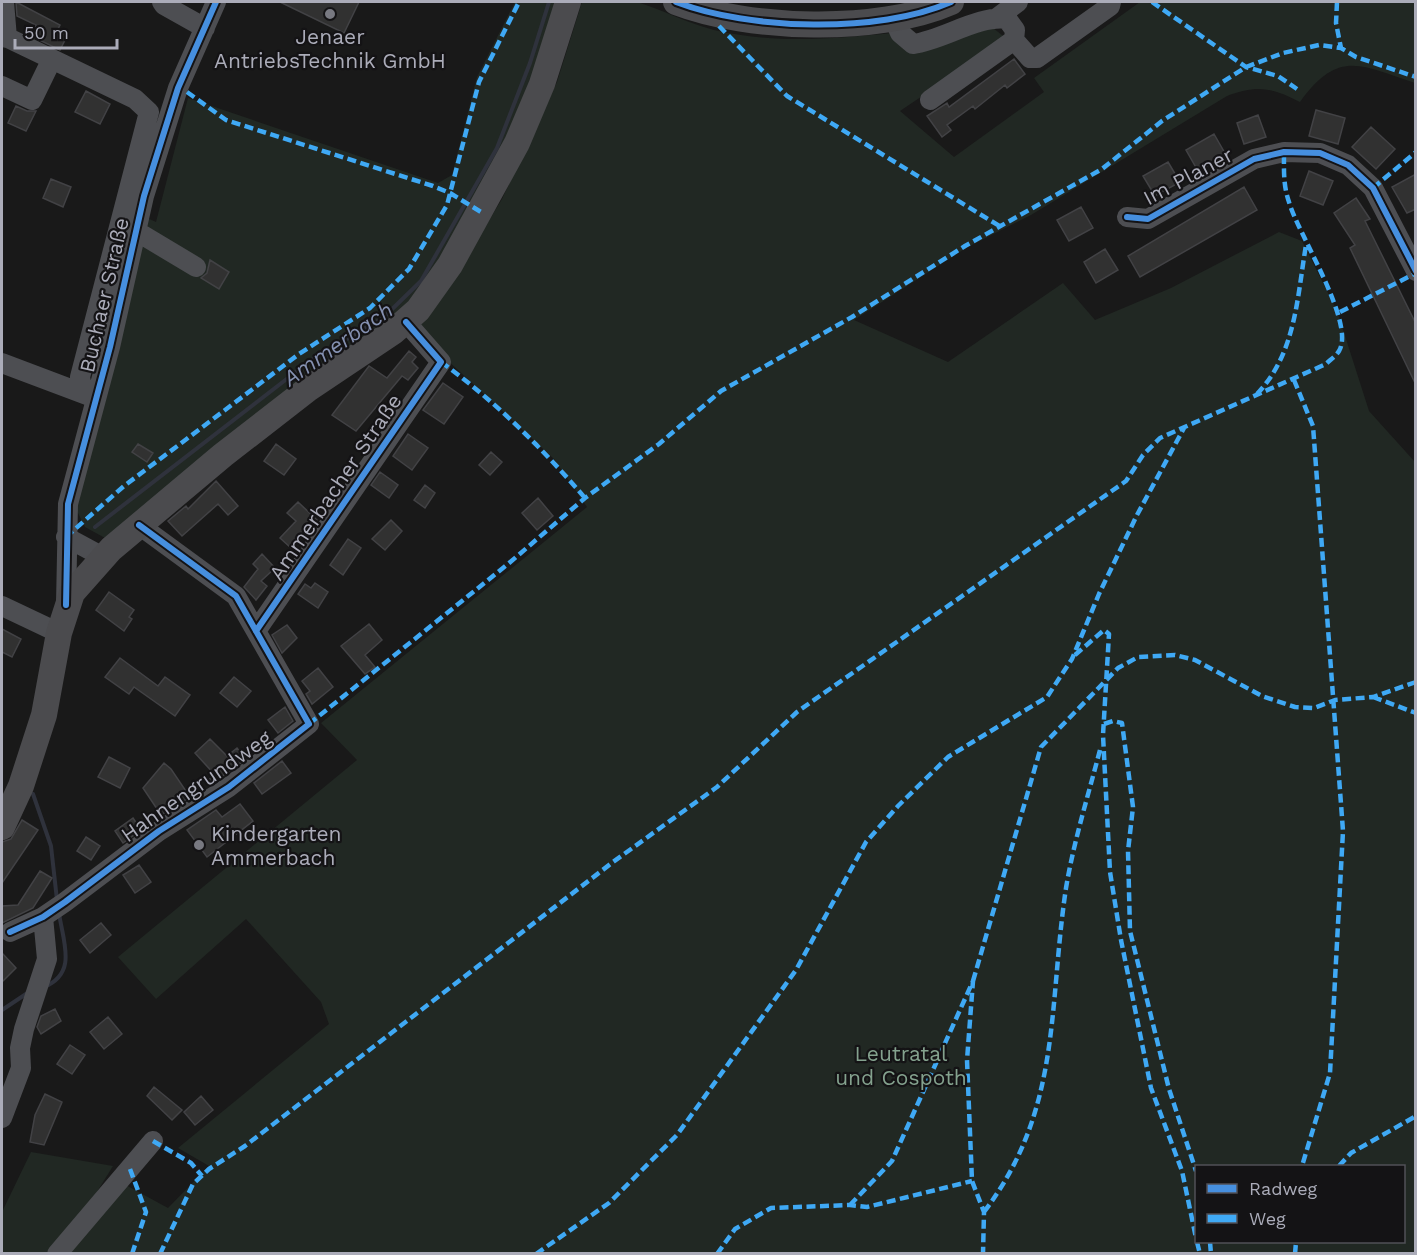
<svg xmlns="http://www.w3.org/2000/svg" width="1417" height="1255" viewBox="0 0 1417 1255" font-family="'Work Sans',sans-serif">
<rect width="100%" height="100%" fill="#191919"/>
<path fill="#212823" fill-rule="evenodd" d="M515,2H557L526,95L484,190L402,320L105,538L85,527L74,505L145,217L156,222L188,98L438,183L452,175L477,77Z
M582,2C599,2 621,0 637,2C663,10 687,23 714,30C774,44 832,39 892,33L911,51L993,28L1007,39L900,111L954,157L1044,92L1034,78L1140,2H1415V83C1362,66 1339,48 1300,102C1272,87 1256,85 1227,96L1031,215L966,248L854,320L948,362L1063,283L1095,320L1171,288L1279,232L1302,241L1337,311L1369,411L1415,462V1253L65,1254L122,1183L168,1208L209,1166L178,1148L329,1024L321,1002L246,919L156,999L118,957L357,760L321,723L587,507L554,459L445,358L418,326L452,281L502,199L557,82ZM1196,1166H1404V1242H1196Z
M31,1152L113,1166L59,1253H2V1212Z"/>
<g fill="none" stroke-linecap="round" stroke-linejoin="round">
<path stroke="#2f323c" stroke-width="4" d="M95,527L310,361L384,317L421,281L497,148L530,63L549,2
M33,794L51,846L57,900
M44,987C78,973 63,942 59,913
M2,1010L29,992"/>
</g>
<path fill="#313131" stroke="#424245" stroke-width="1.5" d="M16,2L60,25L57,31L67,36L60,50L31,36L36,25L17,16Z
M280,2H359L344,33Z
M1014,59L1025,74L1007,88L1005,85L975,109L973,106L947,125L951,130L942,137L927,116L947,103L949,107Z
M86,91L110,104L100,124L75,112Z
M16,106L27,111H36L26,131L8,123Z
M1316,110L1345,118L1338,144L1309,136Z
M1258,115L1266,137L1244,144L1237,123Z
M1371,127L1395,149L1376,169L1352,147Z
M1214,134L1226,155L1198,171L1186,150Z
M1168,162L1180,182L1155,196L1143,176Z
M1309,171L1333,181L1323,205L1300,196Z
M1416,174V209L1407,213L1392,187Z
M51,179L71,187L63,207L43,198Z
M1244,187L1257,210L1140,277L1128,256Z
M1356,198L1370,219L1365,221L1416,324V385L1350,248L1355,245L1334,213Z
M1081,207L1093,228L1069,241L1057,220Z
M1105,249L1118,270L1096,283L1084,262Z
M210,260L229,272L219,289L201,278L207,273Z
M409,351L416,357L412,362L418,368L408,380L402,376L356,431L332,415L369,366L387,378Z
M443,383L463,397L444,424L423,410Z
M408,434L428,448L412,470L393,456Z
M138,444L153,453L147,462L132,452Z
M276,444L296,459L284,475L264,461Z
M491,452L502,462L490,475L479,465Z
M380,472L398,485L389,498L371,485Z
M216,481L238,506L228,515L218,504L182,536L168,521L186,506L188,509Z
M425,485L435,493L425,508L414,500Z
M538,498L553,516L537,530L522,513Z
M298,502L317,520L291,548L280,538L296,521L287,513Z
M391,520L402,531L385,550L372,539Z
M348,539L361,548L343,575L330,565Z
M262,554L275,568L261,581L267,586L256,600L244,587L258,569L253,564Z
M315,583L328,592L318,608L298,594L305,584L311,588Z
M109,592L134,610L129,617L132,619L124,631L96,610Z
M369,624L382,640L365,655L375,667L365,674L341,646Z
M287,625L297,638L282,653L272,635Z
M2,629L21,639L12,657L2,652Z
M120,658L158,686L165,677L190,695L175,716L134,687L129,694L105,677Z
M318,668L333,687L312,704L306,694L310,691L302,681Z
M234,677L251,691L237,707L220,693Z
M285,707L293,721L278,733L268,720Z
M210,739L227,756L237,748L246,759L210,785L207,781L215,775L195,753Z
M109,757L130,768L120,788L98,777Z
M282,761L291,773L262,794L254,783Z
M164,763L171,769L190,797L161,815L143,788Z
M240,804L253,821L207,857L187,830L216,810L222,817Z
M133,818L141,830L123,843L115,831Z
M22,820L38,830L2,883V842L11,839Z
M86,837L100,846L91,860L77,851Z
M139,865L151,882L135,893L123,875Z
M40,871L52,878L33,908L2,923V906L18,905Z
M101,923L111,935L90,953L80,940Z
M2,953L16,968L2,982Z
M55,1009L61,1021L41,1034L37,1027L41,1016Z
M108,1017L122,1034L104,1049L90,1032Z
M70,1045L85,1055L72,1074L57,1064Z
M154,1087L182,1110L172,1120L147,1096Z
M45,1094L62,1102L44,1145L30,1142L35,1115Z
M201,1096L213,1110L195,1125L184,1112Z"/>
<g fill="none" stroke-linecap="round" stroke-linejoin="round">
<path stroke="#4d4e52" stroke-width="20" d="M4,2L7,38
M162,2L164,5L205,28
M893,17L900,33L913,44C943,40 978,15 1007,19L1015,30L1014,40L930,100
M997,18L1018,2
M2,35L135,99L149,112L80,377L83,393
M1014,40L1030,58H1037L1110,6L1111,2
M2,86L32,100L52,59
M1127,217L1148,219L1254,159L1284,152L1320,153L1348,165L1373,188L1416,271
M136,231L196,267
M2,363L92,397
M66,537L103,557
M66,605L68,504L110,347L144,196L178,88L216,2
M2,606L59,633
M256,631L441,362L406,322
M10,932L43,917L65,902L159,831L229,787L309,724L236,596L139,525
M2,1118L21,1068L20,1048L24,1029L47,959L43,917
M57,1254L153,1141"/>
<path stroke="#4b4b4e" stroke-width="26" d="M676,2C749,30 878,34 951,2
M2,827L21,786L44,715L59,633L72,593L111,549L223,455L308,389L393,332L418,310L450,265L517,143L542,84L568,2"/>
<path stroke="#3fa9f5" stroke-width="4.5" stroke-dasharray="9 4.5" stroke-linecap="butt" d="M1152,2L1246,67L1278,76L1297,89
M1337,2L1336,23L1341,48
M719,26L787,96L1001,227
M187,92L226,120L433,186L450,193L481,212
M1373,188L1416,152
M1340,312L1416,273
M441,362C494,400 542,448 585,498
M1294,380L1313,426L1343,831L1330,1073L1302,1166
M1257,394C1296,353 1297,298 1306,245
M66,537L124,486L184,441L299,354L370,308L409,269L447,205L479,82L519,2
M1075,655L1104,630L1109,634L1103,735L1110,872L1121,940L1151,1088L1182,1171L1196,1238
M1373,697L1416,713
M309,724L508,564L585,498L659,444L721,391L852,317L965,246L1102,169L1162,121L1246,67L1283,53L1319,45L1341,48L1356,57L1416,77
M1104,724L1113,721L1122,723L1133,807L1128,851L1130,931L1169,1089L1196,1171
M973,981L1041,747L1118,668L1138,657L1175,655L1195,660L1262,696L1295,707L1314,708L1335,700L1373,697L1416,682
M153,1141L191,1163L202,1176
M1339,1166L1351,1153L1416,1116
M130,1169L146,1212L132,1254
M850,1205L892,1161L973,981L967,1060L972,1181L984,1212L983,1254
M984,1212C1062,1109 1048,1008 1066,888C1074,840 1089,793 1101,746
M1197,1242L1200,1254
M1210,1242L1211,1254
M160,1254L193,1184L209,1169L245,1146L613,862L717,787L797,712L1126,481L1143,455L1160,438L1326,364C1330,360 1336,356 1339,351C1356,323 1298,234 1289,202C1283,185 1284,169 1284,152
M536,1254L609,1203L677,1135L796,970L866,842L898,806L948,757L1047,697L1072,659L1099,594L1137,515L1184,428
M717,1254L735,1229L771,1208L850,1205L867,1207L972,1181
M1295,1254L1296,1242"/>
<g stroke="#141315" stroke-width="10">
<path id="cycleway" d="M676,2C749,30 878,34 951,2
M1127,217L1148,219L1254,159L1284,152L1320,153L1348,165L1373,188L1416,271
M66,605L68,504L110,347L144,196L178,88L216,2
M256,631L441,362L406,322
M10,932L43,917L65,902L159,831L229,787L309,724L236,596L139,525"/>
</g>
<use href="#cycleway" stroke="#468fdf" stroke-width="6"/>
</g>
<g fill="#787981" stroke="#141315" stroke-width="2">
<circle cx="330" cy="14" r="6"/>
<circle cx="199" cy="845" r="6"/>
</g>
<g text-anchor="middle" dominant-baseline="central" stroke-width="4.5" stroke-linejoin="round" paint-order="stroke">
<g font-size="21" fill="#abacb9" stroke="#141315">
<text x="330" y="36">Jenaer<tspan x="330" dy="24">AntriebsTechnik GmbH</tspan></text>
<text x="211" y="833" text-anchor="start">Kindergarten<tspan x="211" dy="24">Ammerbach</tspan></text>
</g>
<g font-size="21" fill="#abacb9" stroke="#141315">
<text transform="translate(1188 176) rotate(-28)">Im Planer</text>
<text transform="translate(104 295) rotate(-77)">Buchaer Straße</text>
<text transform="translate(335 487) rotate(-56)">Ammerbacher Straße</text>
<text transform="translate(196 786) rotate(-35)">Hahnengrundweg</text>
</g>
<g font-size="21" fill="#84a28e" stroke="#141315">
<text x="901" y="1053">Leutratal<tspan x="901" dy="24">und Cospoth</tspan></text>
</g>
<g font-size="22" font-style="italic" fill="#8591b1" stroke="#141315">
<text transform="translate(338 344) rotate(-35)">Ammerbach</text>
</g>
</g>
<rect width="1417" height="1255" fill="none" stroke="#abacb9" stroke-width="6"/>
<rect x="1195" y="1165" width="210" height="78" fill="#141315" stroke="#505057" stroke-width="1.5"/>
<rect x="1207" y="1184" width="30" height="9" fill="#468fdf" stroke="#505057" stroke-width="1.5"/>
<text x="1249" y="1195" font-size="18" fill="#abacb9">Radweg</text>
<rect x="1207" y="1214" width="30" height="9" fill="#3fa9f5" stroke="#505057" stroke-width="1.5"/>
<text x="1249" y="1225" font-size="18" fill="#abacb9">Weg</text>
<path d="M15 39v9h102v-9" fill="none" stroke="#abacb9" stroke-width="3"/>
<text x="24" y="39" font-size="18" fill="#abacb9" stroke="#141315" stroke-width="4.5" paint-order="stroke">50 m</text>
</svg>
